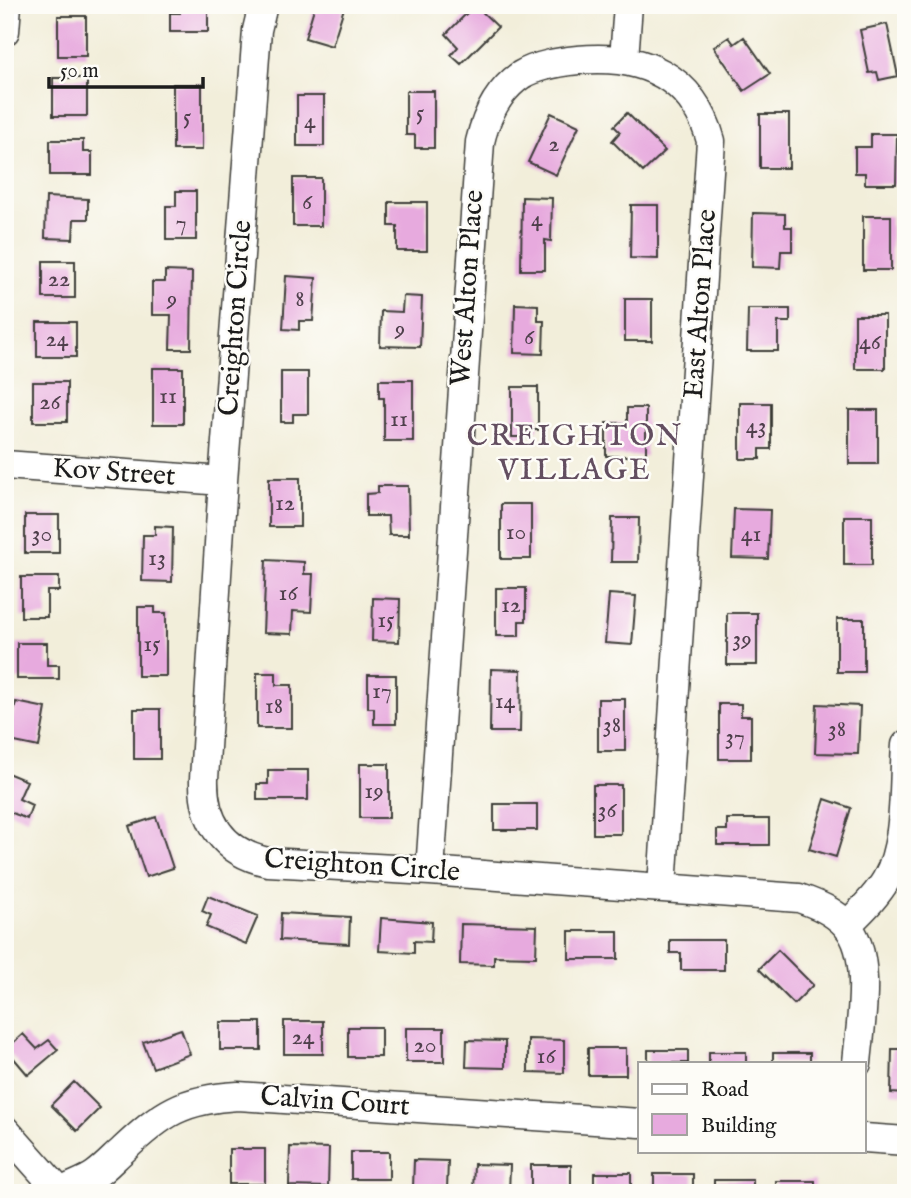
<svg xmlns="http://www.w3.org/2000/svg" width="911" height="1198" viewBox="0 0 911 1198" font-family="'IM FELL English',serif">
<rect width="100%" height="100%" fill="#fdfcf7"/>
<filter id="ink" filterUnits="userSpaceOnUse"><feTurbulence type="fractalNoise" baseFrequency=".0143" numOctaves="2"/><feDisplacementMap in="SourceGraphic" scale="14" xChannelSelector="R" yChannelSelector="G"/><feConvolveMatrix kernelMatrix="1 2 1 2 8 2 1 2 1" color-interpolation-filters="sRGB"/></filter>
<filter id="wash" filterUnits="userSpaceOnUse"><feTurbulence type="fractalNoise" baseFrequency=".00686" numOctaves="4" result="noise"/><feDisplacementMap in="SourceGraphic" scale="28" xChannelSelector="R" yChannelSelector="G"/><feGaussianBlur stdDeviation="1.57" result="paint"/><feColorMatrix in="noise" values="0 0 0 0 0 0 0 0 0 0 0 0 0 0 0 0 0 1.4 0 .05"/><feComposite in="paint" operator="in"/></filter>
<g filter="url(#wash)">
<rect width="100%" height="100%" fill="#f2eeda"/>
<g id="blocks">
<path fill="#e7aade" d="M180,5H208V32H170V13H180Z
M315,5H345L332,46L305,38Z
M475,5L498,27L461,64L451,55L458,47L446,34Z
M58,16H86V56H58Z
M887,24L898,76L879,80L877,72L869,73L860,30Z
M729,37L734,44L744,37L770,74L744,91L714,47Z
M53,78H87V116H53Z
M173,84H202V150H173Z
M406,91H434V148H415V135H406Z
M297,96H324V146H297Z
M551,113L579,126L556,175L528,162Z
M627,113L665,151L643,172L612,141L620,132L614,126Z
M760,114H789V168H760Z
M871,134H897L896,184H865V173H855V147H871Z
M50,140H83V152H92V175H50Z
M293,178H321V226H293Z
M176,191H196V240H166V206H176Z
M46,197L88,199V219H74L73,239L45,238Z
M522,197L552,198L551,241L545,240V270H521Z
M389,202H427V251H397V226H389Z
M631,205H658V259L630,258Z
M753,213L785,214V227H792V251H781L780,268L752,267Z
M863,216H891V270H863Z
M43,261H75V298H43Z
M165,271L192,272L191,349H170L171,315H152V282H165Z
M286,276L316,278L313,321H299V330L283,329Z
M403,296L422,297L420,347L380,346L381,311L402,312Z
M625,299H652V341H625Z
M515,304L538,305V321H544L543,354L514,353Z
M748,309H790V322H778V351H747Z
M855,315H885V369H855Z
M37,322H76V357H37Z
M153,368H183V424H153Z
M281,372H308V414H293V422H281Z
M379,380H413V441H384V398H379Z
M33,382H67V422H33Z
M512,387H538V430H526V437H512Z
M740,403H771V449H760V459H740Z
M627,408H646V456H606V423H627Z
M849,410H878V464H849Z
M269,478H300V527H269Z
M378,486H408L409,535H389L388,516H366V494L378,493Z
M501,504H531V559H501Z
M734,509L770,510L768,559L732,558Z
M25,515H59V553H25Z
M844,516H872V565H844Z
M612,518H639L638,562H611Z
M155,526L173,527L172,582L142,581L143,535H155Z
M266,560L304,562V574H313L311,612L293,611L292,634L263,633Z
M21,577H59V591H47V617H21Z
M496,588H526V621H519V636H496Z
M609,594L636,596L632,645L605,643Z
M373,598L400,599L399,642L372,641Z
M138,607H155V613H166V676H138Z
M727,613H757V665H727Z
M837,619H864V672H837Z
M17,643H47V665H59V679H17Z
M491,669L521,670L520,732H490Z
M257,673H276V685H292V728H257Z
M368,675H396V724H374V708H368Z
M598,699H625V751H598Z
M16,702L46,708L39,747L5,740L8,719L12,720Z
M719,704H741V716H751V759H719Z
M817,704L860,706L858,754L815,753Z
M134,709H160V759H134Z
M360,764H389V818H360Z
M268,770H308V800H257V784H268Z
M5,772L27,781L19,799L32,805L27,819L5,810Z
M593,785H621V834H593Z
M825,799L851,808L836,857L809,849Z
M494,804H537V830H494Z
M156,817L173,868L146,877L129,826Z
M727,819H769V845H717V830H727Z
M208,896L258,916L246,944L206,927L211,915L202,911Z
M281,913L350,917L349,944L280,940Z
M381,918L432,922L431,942L414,941V953L379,951Z
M461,924L537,926L536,957L494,956V965L460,964Z
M569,931H618V959H569Z
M670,940H724V970H681V953H670Z
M778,950L813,985L794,1004L759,969Z
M284,1021H323V1054H284Z
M220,1022H261V1050H220Z
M348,1027H381V1057H348Z
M406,1028H444V1062H406Z
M181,1029L190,1054L153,1068L143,1042Z
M23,1034L37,1049L49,1040L58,1050L28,1075L6,1049Z
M528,1039L564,1040V1073L528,1072Z
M467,1040L505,1041V1068L466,1067Z
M588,1048H626V1075H588Z
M892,1049H906V1094L891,1093Z
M648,1050H688V1063H648Z
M709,1052H746V1063H709Z
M773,1053H810V1063H773Z
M74,1082L100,1108L77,1131L51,1105Z
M290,1147L329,1148L328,1187L289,1186Z
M229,1149H265V1184H229Z
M351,1152H389V1179H351Z
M414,1160L448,1161L447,1189L413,1188Z
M474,1164L510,1165L509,1193H473Z
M531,1165H571V1193H531Z
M594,1173H631V1193H594Z
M654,1174H693V1193H654Z
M714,1180H753V1193H714Z
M776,1181H815V1193H776Z"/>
</g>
</g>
<g filter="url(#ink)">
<use href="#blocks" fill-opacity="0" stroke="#3c3c38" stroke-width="2"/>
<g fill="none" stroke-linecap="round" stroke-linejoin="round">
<g stroke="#3c3c38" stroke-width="31">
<path id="minor" d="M263,5L257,30L223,481L204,779C203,823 225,853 268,862L430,871L799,898C816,904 834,911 846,925C874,954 860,1026 857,1063
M5,31L7,5
M624,59L628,5
M5,465L223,481
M430,871L480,142C486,116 498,91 521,75C537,65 560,62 578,60C642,54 693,75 711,141L662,887
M847,925C861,911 876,897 886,880C907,845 903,785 906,745
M5,1130L61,1193
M864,1138L906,1141
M61,1192C71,1186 85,1182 95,1175C105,1168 114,1158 123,1150C162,1113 183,1099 238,1096L640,1123"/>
</g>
<use href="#minor" stroke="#fff" stroke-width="28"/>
</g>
</g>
<g text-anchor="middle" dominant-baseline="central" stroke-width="5" stroke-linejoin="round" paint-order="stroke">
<g font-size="24" fill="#4f404c">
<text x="420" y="113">5</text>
<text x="187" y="117">5</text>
<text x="310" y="121">4</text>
<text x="554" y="144">2</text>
<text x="307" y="202">6</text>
<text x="537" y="219">4</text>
<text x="181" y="223">7</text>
<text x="59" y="279">22</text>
<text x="172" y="299">9</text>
<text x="300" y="299">8</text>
<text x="400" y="329">9</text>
<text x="529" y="337">6</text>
<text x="57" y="339">24</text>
<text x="870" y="342">46</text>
<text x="168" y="396">11</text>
<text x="50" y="402">26</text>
<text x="399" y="419">11</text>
<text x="756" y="426">43</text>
<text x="285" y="503">12</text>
<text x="516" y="532">10</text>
<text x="42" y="534">30</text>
<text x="751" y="534">41</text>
<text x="157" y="558">13</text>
<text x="288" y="593">16</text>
<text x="511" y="605">12</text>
<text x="386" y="620">15</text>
<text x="742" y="639">39</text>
<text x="152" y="644">15</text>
<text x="382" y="691">17</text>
<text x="505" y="701">14</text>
<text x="274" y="706">18</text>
<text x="612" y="725">38</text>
<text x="837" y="729">38</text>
<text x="735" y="737">37</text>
<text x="374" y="791">19</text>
<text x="607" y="810">36</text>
<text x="303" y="1037">24</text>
<text x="425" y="1045">20</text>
<text x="546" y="1056">16</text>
</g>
<g font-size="28" fill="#1c1c1c" stroke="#fdfcf7">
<text transform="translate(468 288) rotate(-86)">West Alton Place</text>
<text transform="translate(701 304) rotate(-86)">East Alton Place</text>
<text transform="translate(236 318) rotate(-86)">Creighton Circle</text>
<text transform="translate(114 473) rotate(4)">Kov Street</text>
<text transform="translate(362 866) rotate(4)">Creighton Circle</text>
<text transform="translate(335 1102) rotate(4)">Calvin Court</text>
</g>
<g font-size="30" letter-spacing="2" fill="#634e60" stroke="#fdfcf7">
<text x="575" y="437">CREIGHTON<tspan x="575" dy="34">VILLAGE</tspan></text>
</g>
</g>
<rect width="911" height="1198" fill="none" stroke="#fdfcf7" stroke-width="28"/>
<rect x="638" y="1062" width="228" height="91" fill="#fdfcf7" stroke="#a3a29f" stroke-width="2"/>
<rect x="652" y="1084" width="35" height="10" fill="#ffffff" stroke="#a3a29f" stroke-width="2"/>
<text x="701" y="1096" font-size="21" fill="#1c1c1c">Road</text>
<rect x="652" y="1114" width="35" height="21" fill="#e7aade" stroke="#a3a29f" stroke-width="2"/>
<text x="701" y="1132" font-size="21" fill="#1c1c1c">Building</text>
<path d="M49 77v10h154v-10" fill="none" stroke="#1c1c1c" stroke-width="3.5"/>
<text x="60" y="77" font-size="21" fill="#1c1c1c" stroke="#fdfcf7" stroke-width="5" paint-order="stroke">50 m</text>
</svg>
